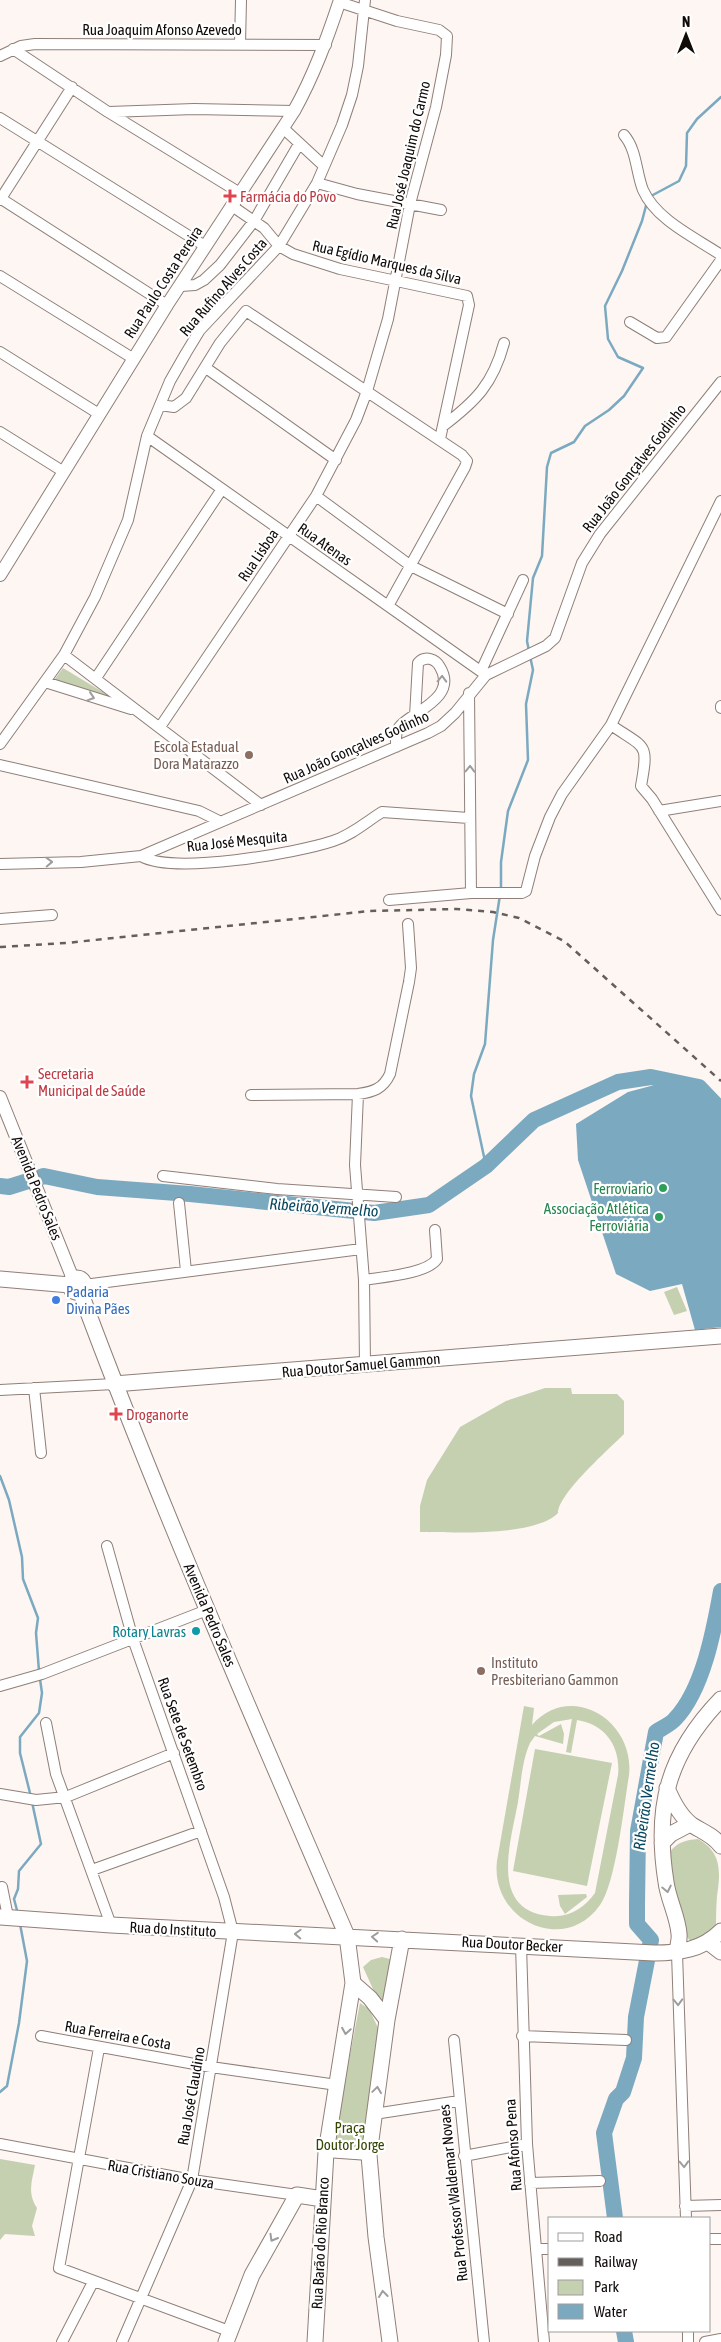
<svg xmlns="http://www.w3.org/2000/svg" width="721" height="2342" viewBox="0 0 721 2342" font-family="'Asap Condensed',sans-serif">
<rect width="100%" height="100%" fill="#fdf6f3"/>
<path fill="#c4d0af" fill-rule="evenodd" d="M63,668L121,703L52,683Z
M677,1287L687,1311L674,1315L664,1292Z
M545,1388H571L572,1394H617L624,1401V1434C609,1449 558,1494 558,1513C534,1537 454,1532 420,1532V1506L427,1480L460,1427L506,1401Z
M524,1706L534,1708L532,1725C570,1681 635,1720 629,1775C624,1805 616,1883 600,1905C564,1956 490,1920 497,1861ZM572,1719L566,1752L571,1753L577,1720C606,1724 621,1748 618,1775L595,1893C584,1908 569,1918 550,1916C488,1911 511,1841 518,1802C521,1783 522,1760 530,1743L535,1736L563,1744L564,1734L561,1724L539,1736L537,1734L554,1722Z
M535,1749L612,1763L587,1886L513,1871Z
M698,1839C721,1852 721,1870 717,1896C716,1908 716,1920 716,1932L691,1942C671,1919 673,1881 670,1852C677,1842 686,1840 698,1839Z
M586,1894L587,1897L565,1914L560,1906L558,1895Z
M382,1957L394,1960L383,2011L363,1967L371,1960Z
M360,2003L369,2009L380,2032L365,2154L331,2152Z
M0,2159L35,2165C32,2181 27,2193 37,2208L32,2226L35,2236L5,2234L0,2240Z"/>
<path fill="#7ba9c0" d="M662,1083L698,1091L721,1115V1327L695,1330L682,1284L650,1291L616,1274L578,1160L576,1124L628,1092Z"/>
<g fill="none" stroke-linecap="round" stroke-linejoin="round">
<path stroke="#7ba9c0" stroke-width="2.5" d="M651,196L679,181L686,166L687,133L697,119L721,97
M529,651L527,641L533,578L542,556L547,467L551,453L574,442L585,426L609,410L624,396L643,368L618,357L608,339L605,306L622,271L642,221L647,202
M501,890V862L508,811L528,760L526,704L533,670L530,656
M486,1166L471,1096L474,1074L485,1044L493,940L500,895
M0,1476L9,1500L22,1557L23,1579L38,1618L36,1633L39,1671
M31,1797L20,1753V1737L39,1713L42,1693L40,1679
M18,1914L14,1899L18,1889L19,1871L41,1844L32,1802
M0,2092L7,2086L19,2023L27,1961L20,1924"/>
<path stroke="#7ba9c0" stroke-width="16" d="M0,1186L9,1187L44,1176L97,1187L190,1194L374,1213L429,1205L486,1166L534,1120L618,1082L651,1077L699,1087L721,1110
M615,2218L604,2133L616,2099L623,2092L634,2058L636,2017L651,1940L637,1924V1904L638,1831L656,1732C661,1728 670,1725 675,1719C703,1690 714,1630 721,1591
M624,2331L626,2342"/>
<g stroke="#8f7f78" stroke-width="12">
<path id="minor" d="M240,44L241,0
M13,49L108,112L240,193
M0,56L21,46L35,44L326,45
M109,112L194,109L294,111
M0,118L205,246
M283,128L324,166
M624,135C637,150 636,173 643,190C656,220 696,238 721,255
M317,183L357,194L441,210
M0,198L167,305
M0,200L72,87
M232,206L264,228L279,246L293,254L340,269L467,296L469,305L440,439
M0,276L134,359
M181,286L195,285L204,280L220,265L254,221L299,144
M630,322L657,338L666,337L721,260
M0,352L99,414
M206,368L336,460
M160,405L174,407L186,398L220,343L246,311L462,455L467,461L465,467L388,606
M443,426C476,401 493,384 504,343
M0,432L64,472
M147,436L486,675
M316,496L411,566L508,614
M64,655L261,805
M481,671L523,580
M96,678L222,489
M45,682L131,709
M469,693L471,893
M721,706V708
M611,725C646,749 649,742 641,786L652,799L721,910
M160,727L316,496L356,420L367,391L388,319L410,204L436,107L446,55L447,36L439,30L397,21L339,2
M0,744L64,655L95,597L128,520L147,436L170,381L186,353L200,330L279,246L317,183L342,125L352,95L358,66L365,0
M396,747C396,739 395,731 401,725C415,711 458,697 440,667C436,659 425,655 418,663L415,716
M0,765L199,811L219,821
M659,811L721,801
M141,856L428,733L441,726L455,713L486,675L546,646L555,638L582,563L600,534L721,382
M0,864L81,862L141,856C173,875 297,853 333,841C352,835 366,822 382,812L469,818
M389,900L471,893H522L526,891L535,856L550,817L562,794L611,725L721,501
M0,919L52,915
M358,1094L355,1165L364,1280L365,1365
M251,1095L358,1094C373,1092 383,1089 390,1074L409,982L411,968L408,924
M163,1176L277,1189L396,1197
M179,1203L186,1271
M364,1280C382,1277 427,1274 437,1259L435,1230
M84,1285L361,1249
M34,1388L41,1453
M0,1390L114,1384
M107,1546L133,1639L224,1897L233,1932L192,2180L122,2342
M0,1686L42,1674L207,1610
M46,1723L56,1774L111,1925
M0,1794L36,1800L66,1797L174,1753
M92,1870L201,1831
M2,1887L8,1917
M521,1945L527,2144L544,2342
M677,1953L686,2218
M41,2036L211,2067L337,2085
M522,2036L626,2040
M454,2040L484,2342
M99,2048L59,2268L229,2331
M374,2114L459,2101
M0,2144L192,2180L297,2195
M326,2152L369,2155
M464,2156L527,2144
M530,2183L600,2181
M685,2206L721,2205
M710,2239H721
M537,2249H550
M688,2331V2342
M62,2342L93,2282
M705,2342L721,2339"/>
</g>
<g stroke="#8f7f78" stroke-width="14">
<path id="tertiary" d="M0,575L167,305L294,111C314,75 327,39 340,0
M0,1097L73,1279"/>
</g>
<g stroke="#8f7f78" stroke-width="17">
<path id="secondary" d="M70 1285a7 7 0 1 1 14 0a7 7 0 1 1-14 0Z
M0,1279L70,1285
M80,1291C161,1509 255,1722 347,1936L353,1983L326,2152L315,2342
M114,1384L721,1336
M667,1788C672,1800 681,1817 692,1825C703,1832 713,1835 721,1846
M662,1843L671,1834L690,1824
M0,1917L111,1925L654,1953C679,1953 702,1950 721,1931
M708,1942L721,1952
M677,1953C677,1947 680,1940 679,1934C678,1917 668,1899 666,1882C654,1806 668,1754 721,1699
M353,1983L370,1998L387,2020
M226,2342L252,2275L297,2195L323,2199
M390,2342L376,2237L369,2155L387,2020L402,1939"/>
</g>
<use href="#minor" stroke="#fff" stroke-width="10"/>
<use href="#tertiary" stroke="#fff" stroke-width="12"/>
<use href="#secondary" stroke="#fff" stroke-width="15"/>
<path stroke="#655f5c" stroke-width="2.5" stroke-dasharray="6 6" stroke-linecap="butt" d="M0,947L66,943L370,911L456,909L493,912L519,918L564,941L721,1081"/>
</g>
<defs><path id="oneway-chevron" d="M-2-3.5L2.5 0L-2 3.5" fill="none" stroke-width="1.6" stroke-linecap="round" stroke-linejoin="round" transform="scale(1.25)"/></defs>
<g stroke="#9f9d9c">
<use href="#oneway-chevron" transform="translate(442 679) rotate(-88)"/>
<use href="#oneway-chevron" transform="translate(91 697) rotate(18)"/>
<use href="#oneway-chevron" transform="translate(470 769) rotate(-89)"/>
<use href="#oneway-chevron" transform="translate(49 862) rotate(-2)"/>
<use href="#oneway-chevron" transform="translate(667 1889) rotate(78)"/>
<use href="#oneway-chevron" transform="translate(298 1934) rotate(-178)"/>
<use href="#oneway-chevron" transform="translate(375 1937) rotate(-176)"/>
<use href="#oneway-chevron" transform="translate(678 2002) rotate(88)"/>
<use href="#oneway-chevron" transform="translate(346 2031) rotate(99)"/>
<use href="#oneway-chevron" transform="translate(377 2090) rotate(-82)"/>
<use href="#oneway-chevron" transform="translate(684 2164) rotate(88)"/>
<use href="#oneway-chevron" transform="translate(273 2238) rotate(120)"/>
<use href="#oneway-chevron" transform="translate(383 2294) rotate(-97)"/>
</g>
<g fill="#e0444e" stroke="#fff" stroke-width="2">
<path d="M227.5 188.5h5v5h5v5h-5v5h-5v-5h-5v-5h5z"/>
<path d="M24.5 1074.5h5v5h5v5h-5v5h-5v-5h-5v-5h5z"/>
<path d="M113.5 1406.5h5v5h5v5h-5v5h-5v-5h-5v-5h5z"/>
</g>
<g fill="#8d6e63" stroke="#fff" stroke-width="2">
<circle cx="249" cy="755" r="5"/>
<circle cx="481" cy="1671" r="5"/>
</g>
<g fill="#2e9e5b" stroke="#fff" stroke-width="2">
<circle cx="663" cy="1188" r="5"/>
<circle cx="659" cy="1217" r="5"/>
</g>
<circle fill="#3f7fe0" stroke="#fff" stroke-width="2" cx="56" cy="1300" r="5"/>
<circle fill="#0f9aa8" stroke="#fff" stroke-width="2" cx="196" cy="1631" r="5"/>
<g text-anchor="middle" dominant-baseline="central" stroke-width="4.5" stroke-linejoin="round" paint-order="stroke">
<g font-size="15" fill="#100a08" stroke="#fff">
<text x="162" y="29">Rua Joaquim Afonso Azevedo</text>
<text transform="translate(408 155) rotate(-77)">Rua José Joaquim do Carmo</text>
<text transform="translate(387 262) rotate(13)">Rua Egídio Marques da Silva</text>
<text transform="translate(163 282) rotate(-57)">Rua Paulo Costa Pereira</text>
<text transform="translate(223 287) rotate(-49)">Rua Rufino Alves Costa</text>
<text transform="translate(634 468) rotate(-52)">Rua João Gonçalves Godinho</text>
<text transform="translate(325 544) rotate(35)">Rua Atenas</text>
<text transform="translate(258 555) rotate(-56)">Rua Lisboa</text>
<text transform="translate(356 747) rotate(-24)">Rua João Gonçalves Godinho</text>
<text transform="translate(237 841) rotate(-6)">Rua José Mesquita</text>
<text transform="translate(37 1188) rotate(68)">Avenida Pedro Sales</text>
<text transform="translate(361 1365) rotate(-5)">Rua Doutor Samuel Gammon</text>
<text transform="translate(210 1615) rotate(67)">Avenida Pedro Sales</text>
<text transform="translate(183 1734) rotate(70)">Rua Sete de Setembro</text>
<text transform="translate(173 1929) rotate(3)">Rua do Instituto</text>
<text transform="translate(512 1944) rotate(3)">Rua Doutor Becker</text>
<text transform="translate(118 2035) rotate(10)">Rua Ferreira e Costa</text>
<text transform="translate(191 2096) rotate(-80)">Rua José Claudino</text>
<text transform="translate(513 2145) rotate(-94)">Rua Afonso Pena</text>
<text transform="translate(161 2174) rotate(10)">Rua Cristiano Souza</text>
<text transform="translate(453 2193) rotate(-96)">Rua Professor Waldemar Novaes</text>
<text transform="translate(320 2243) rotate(-87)">Rua Barão do Rio Branco</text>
</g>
<g font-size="15" fill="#be3a42" stroke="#fff" text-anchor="start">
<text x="240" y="196">Farmácia do Povo</text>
<text x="38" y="1073">Secretaria<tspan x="38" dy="17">Municipal de Saúde</tspan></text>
<text x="126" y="1414">Droganorte</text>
</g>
<g font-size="15" fill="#785e54" stroke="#fff" text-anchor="end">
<text x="239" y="746">Escola Estadual<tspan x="239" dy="17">Dora Matarazzo</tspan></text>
<text x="491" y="1662" text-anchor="start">Instituto<tspan x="491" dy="17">Presbiteriano Gammon</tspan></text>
</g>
<g font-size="15" fill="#27864d" stroke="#fff" text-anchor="end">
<text x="653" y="1188">Ferroviario</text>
<text x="649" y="1208">Associação Atlética<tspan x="649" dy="17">Ferroviária</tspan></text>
</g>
<g font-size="15" fill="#366cbe" stroke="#fff" text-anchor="start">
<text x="66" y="1291">Padaria<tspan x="66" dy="17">Divina Pães</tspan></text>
</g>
<g font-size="15" fill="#0d838f" stroke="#fff" text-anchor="end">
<text x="186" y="1631">Rotary Lavras</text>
</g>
<g font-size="15" fill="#354602" stroke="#fff">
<text x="350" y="2127">Praça<tspan x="350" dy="17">Doutor Jorge</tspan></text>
</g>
<g font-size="16" font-style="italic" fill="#06475f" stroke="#fff">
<text transform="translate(324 1207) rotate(4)">Ribeirão Vermelho</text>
<text transform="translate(646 1796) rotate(-82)">Ribeirão Vermelho</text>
</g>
</g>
<rect x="548" y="2217" width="162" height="115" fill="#ffffff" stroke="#9f9d9c"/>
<rect x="558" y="2233" width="25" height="8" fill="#ffffff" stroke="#9f9d9c"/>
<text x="594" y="2242" font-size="15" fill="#100a08">Road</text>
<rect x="558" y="2258" width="25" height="8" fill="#655f5c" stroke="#9f9d9c"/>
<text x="594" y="2267" font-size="15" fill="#100a08">Railway</text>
<rect x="558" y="2280" width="25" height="15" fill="#c4d0af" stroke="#9f9d9c"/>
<text x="594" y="2292" font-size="15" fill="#100a08">Park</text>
<rect x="558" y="2304" width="25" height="15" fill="#7ba9c0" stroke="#9f9d9c"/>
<text x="594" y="2317" font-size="15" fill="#100a08">Water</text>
<g transform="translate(686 35)" stroke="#ffffff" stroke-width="4" paint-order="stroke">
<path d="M0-4L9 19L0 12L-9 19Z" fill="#100a08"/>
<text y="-8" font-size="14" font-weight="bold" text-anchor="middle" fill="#100a08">N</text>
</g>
</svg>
